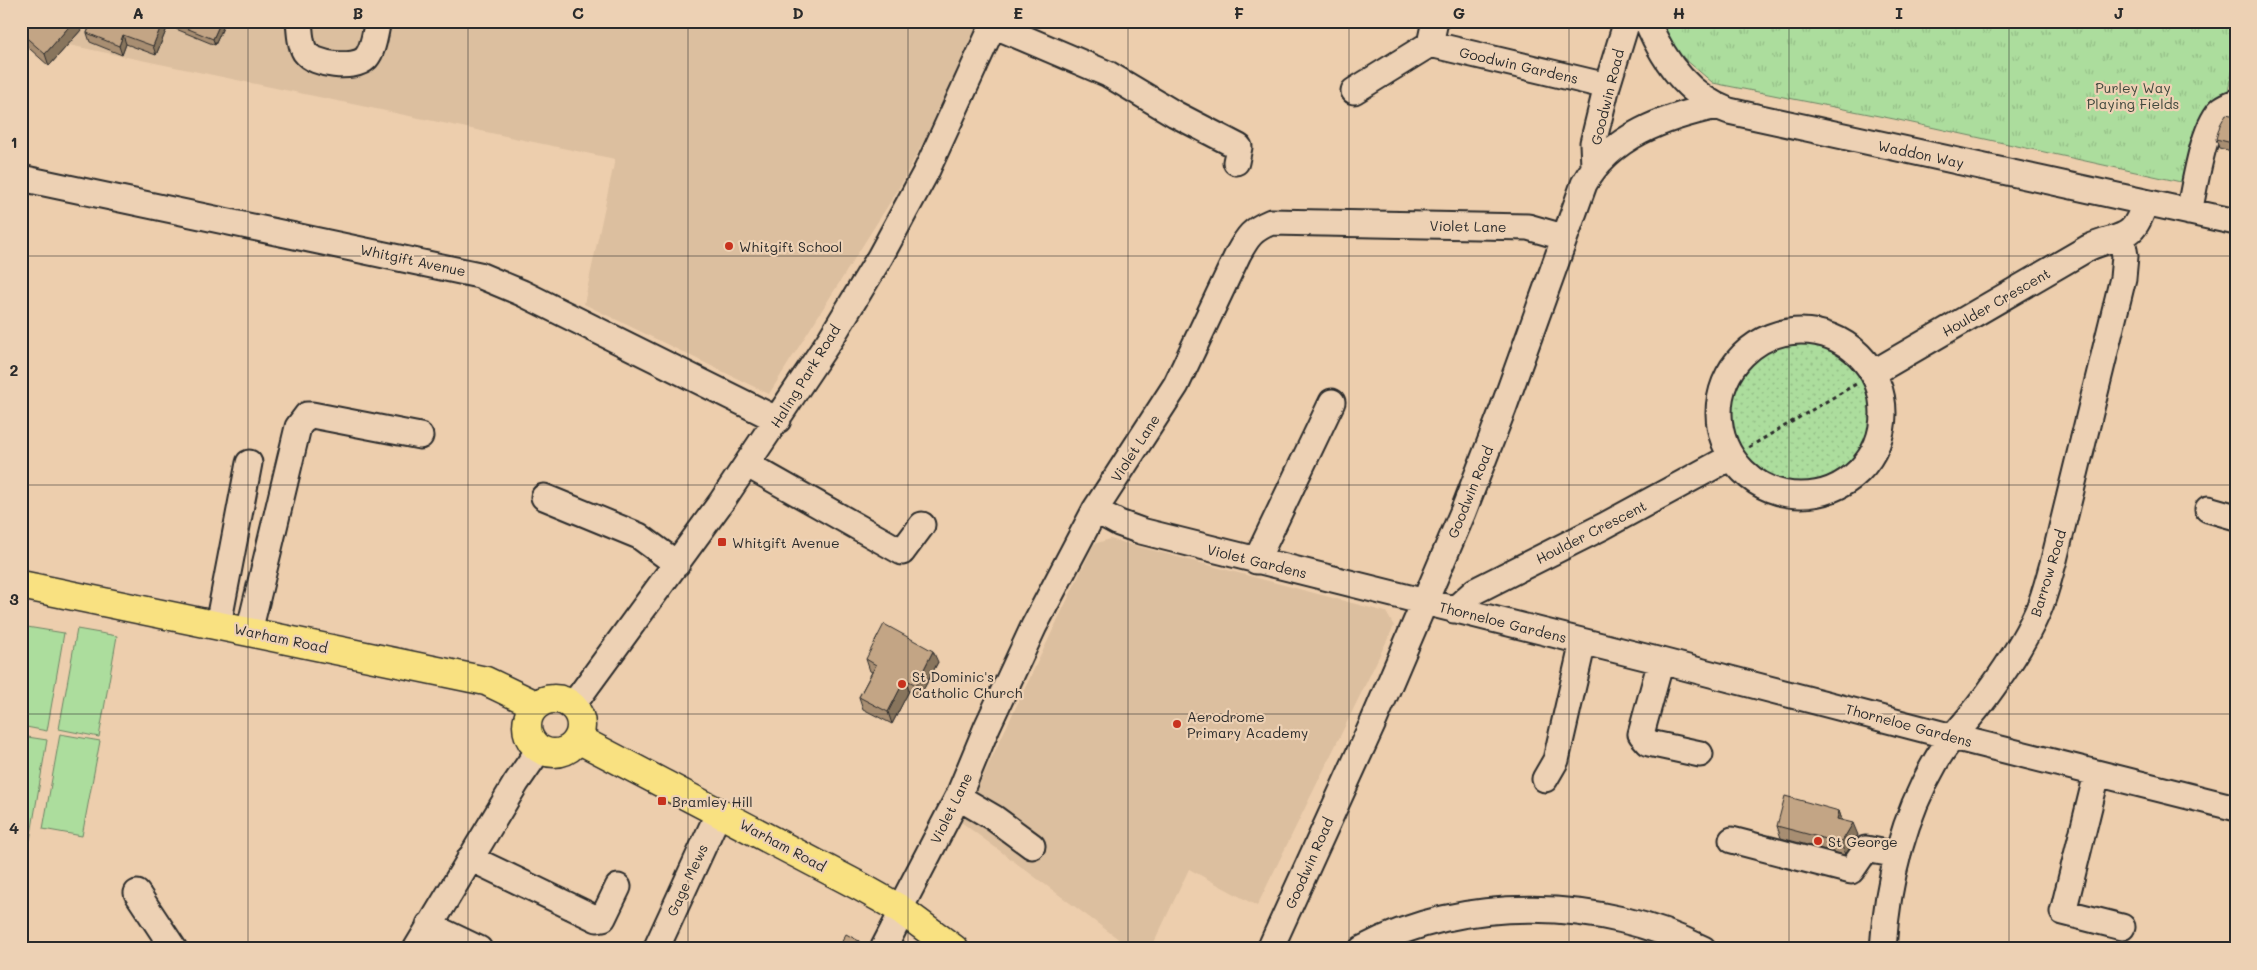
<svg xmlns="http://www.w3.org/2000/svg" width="2257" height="970" viewBox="0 0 2257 970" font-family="Mali,sans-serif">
<defs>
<pattern id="grass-dots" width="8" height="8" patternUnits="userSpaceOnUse" patternTransform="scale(1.25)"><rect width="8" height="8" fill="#acdd9d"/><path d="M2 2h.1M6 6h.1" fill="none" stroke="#94be87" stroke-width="1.8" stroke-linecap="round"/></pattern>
<pattern id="park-tufts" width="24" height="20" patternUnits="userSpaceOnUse" patternTransform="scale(1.25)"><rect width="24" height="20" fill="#acdd9d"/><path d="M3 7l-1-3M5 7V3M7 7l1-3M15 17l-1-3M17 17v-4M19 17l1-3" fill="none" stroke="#94be87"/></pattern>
</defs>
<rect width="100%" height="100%" fill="#edcead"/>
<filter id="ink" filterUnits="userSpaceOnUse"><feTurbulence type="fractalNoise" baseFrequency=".02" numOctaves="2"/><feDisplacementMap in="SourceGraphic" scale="10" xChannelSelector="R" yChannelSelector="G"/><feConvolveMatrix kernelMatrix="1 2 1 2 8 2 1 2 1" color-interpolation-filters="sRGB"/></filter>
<g filter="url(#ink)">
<path fill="#dcbf9f" d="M21,21H983L968,57L899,188L769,394L584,304L615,159L69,45L49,66L21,42Z
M1110,539L1386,612L1394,626L1257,906L1189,869L1151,949H1132L961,822L1094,544Z"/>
<path fill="url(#grass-dots)" stroke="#6c8464" d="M1730 414a73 73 0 1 1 146 0a73 73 0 1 1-146 0Z"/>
<path fill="url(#park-tufts)" stroke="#6c8464" d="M1662,21H2236V53L2227,97L2190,184L1894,119L1713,83L1678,53L1667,34Z"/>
<path fill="#acdd9d" stroke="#6c8464" d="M21,626L64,633L47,731L21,726Z
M77,629L117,636L99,737L59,729Z
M60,734L100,741L82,836L43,829Z
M21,736L47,740L30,840L21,838Z"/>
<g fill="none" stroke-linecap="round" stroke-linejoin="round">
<g stroke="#2b2b2b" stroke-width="29">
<path id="minor" d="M299,21C300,30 300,44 305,52C314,65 354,70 366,58C374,49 375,32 378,21
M1435,21L1430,44L1607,86
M1647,21C1663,60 1688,96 1729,111L2236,222
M993,25L1108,74L1175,114L1239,147L1236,162
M1354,91L1430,44
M1594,167L1593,143L1607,86L1627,21
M21,178L479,275L522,293L778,420
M2189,212C2195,186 2203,125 2222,109C2226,106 2231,104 2236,102
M1719 413a82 82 0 1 1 164 0a82 82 0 1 1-164 0Z
M1873,373L2088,248C2120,233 2133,244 2145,202
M748,465L902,552L922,525
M544,497L639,536L677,564
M2208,509L2236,517
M1095,510L1119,523L1141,531L1661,661L1953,737L2236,808
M1256,561L1332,402
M1454,610L1475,591L1604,526L1731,457
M218,625L249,463
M249,632L298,427L307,415H312L420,436
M1661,661L1641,734L1649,743L1700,754
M573,705L722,501L831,338L880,257L926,172L995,21
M2097,774L2063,912L2122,927
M1545,779L1556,760L1583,642
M958,797L994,818L1032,846
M1732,840L1851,871L1866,849L1898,855
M470,858L597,919L603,918L618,887
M137,893L174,949
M429,925L479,949
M416,949L516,783L534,757L542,750
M656,949L719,812
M883,949L898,920L905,899L958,797L987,727L1034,626L1095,510L1176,385L1238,254C1248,236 1252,230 1271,222L1528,227L1563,237
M1270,949L1372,725L1463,512L1503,409L1584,184C1610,136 1666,117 1717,106
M1362,949C1463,894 1603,898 1703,949
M1883,949C1887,884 1903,818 1936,761C1947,741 1964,725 1978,707C2000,678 2023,645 2038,611C2045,595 2049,577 2054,560L2123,278L2125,256L2122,238"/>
</g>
<g stroke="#2b2b2b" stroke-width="31">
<path id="major" d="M21,585L486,681L536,705
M527 726a27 27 0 1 1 54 0a27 27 0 1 1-54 0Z
M578,739L861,887L900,909L954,949"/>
</g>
<path stroke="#2b2b2b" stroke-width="3" stroke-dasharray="4 4" stroke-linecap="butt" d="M1749,447L1856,384"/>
<use href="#minor" stroke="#edd1b4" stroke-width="25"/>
<use href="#major" stroke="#f9e181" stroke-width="28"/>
</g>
<path fill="#a88e72" stroke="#2b2b2b" d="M21,21L81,30L49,66L21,41Z
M92,21H170L156,55L126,44L122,55L90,42L87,33Z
M226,21L215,45L176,29L174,23Z
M2236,116V152L2219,148L2216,139Z
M866,659L938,662L920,696L909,691L892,724L863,709L859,697L872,672L870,671Z
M1839,811L1842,820L1858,835L1845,855L1781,838L1777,826Z"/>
<path fill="#88745d" stroke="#2b2b2b" d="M74,21H78L81,30L49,66L45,54Z
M163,21H170L156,55L153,46Z
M221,21H226L215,45L213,39Z
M123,35L126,44L122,55L119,46Z
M933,651L938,662L920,696L916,685Z
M905,679L909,691L892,724L888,712Z
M1839,811L1843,823L1837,819Z
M1853,823L1858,835L1845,855L1841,843Z
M859,941L861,946L860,949H855Z"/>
<path fill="#c3a585" stroke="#2b2b2b" d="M21,21H74L45,54L21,33Z
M92,21H163L153,46L123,35L119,46L87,33Z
M175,21H221L213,39L174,23Z
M2226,114L2236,116V144L2216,139L2220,125Z
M884,624L933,651L916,685L905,679L888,712L859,697L876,665L866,659Z
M1785,796L1839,811L1837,819L1853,823L1841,843L1777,826Z
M846,934L859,941L855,949H838Z"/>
</g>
<path fill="none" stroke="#2b2b2b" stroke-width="1" stroke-opacity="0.55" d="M248,21V949M468,21V949M688,21V949M908,21V949M1128,21V949M1349,21V949M1569,21V949M1789,21V949M2009,21V949M21,256H2236M21,485H2236M21,714H2236"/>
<g fill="#c8321e" stroke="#edd1b4" stroke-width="2">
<circle cx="729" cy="246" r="5"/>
<rect x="717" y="537" width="10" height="10" rx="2.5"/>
<circle cx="902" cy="684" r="5"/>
<circle cx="1177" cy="724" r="5"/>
<rect x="657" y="796" width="10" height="10" rx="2.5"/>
<circle cx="1818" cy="841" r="5"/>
</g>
<g text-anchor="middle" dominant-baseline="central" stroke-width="4.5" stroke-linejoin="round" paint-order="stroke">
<g font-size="14" fill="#2b2b2b" stroke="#edd1b4">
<text transform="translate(1519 65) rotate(13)">Goodwin Gardens</text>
<text transform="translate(1607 97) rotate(-76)">Goodwin Road</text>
<text transform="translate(1921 154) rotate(12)">Waddon Way</text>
<text transform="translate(1468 226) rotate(1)">Violet Lane</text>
<text transform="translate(413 260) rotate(12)">Whitgift Avenue</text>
<text transform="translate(1996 302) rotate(-30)">Houlder Crescent</text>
<text transform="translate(805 376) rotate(-58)">Haling Park Road</text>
<text transform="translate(1135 448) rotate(-57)">Violet Lane</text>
<text transform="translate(1470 492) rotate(-68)">Goodwin Road</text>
<text transform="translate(1591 532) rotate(-27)">Houlder Crescent</text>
<text transform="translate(1257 561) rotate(14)">Violet Gardens</text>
<text transform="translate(2048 573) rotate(-73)">Barrow Road</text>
<text transform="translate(1503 622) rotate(14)">Thorneloe Gardens</text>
<text transform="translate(281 638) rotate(12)">Warham Road</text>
<text transform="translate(1909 725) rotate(15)">Thorneloe Gardens</text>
<text transform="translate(951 808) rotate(-64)">Violet Lane</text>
<text transform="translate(783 845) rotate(28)">Warham Road</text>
<text transform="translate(1309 863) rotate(-66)">Goodwin Road</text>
<text transform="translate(687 880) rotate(-65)">Gage Mews</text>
</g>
<g font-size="14" fill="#3e463c" stroke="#edd1b4">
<text x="2133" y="87">Purley Way<tspan x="2133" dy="16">Playing Fields</tspan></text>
</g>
<g font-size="14" fill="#2b2b2b" stroke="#edd1b4" text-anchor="start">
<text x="739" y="246">Whitgift School</text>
<text x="732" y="542">Whitgift Avenue</text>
<text x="912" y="676">St Dominic's<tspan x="912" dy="16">Catholic Church</tspan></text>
<text x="1187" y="716">Aerodrome<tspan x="1187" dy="16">Primary Academy</tspan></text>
<text x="672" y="801">Bramley Hill</text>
<text x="1828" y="841">St George</text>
</g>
</g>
<rect width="2257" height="970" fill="none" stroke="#edd1b4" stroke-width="55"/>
<rect x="28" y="28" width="2202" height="914" fill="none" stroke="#2b2b2b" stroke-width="2"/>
<g font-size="16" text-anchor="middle" font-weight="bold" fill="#2b2b2b">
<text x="138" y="19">A</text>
<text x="358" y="19">B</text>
<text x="578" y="19">C</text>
<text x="798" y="19">D</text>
<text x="1018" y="19">E</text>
<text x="1239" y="19">F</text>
<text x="1459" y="19">G</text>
<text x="1679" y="19">H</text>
<text x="1899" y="19">I</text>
<text x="2119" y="19">J</text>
<text x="14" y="148">1</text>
<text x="14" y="376">2</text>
<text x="14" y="605">3</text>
<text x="14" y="834">4</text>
</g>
</svg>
